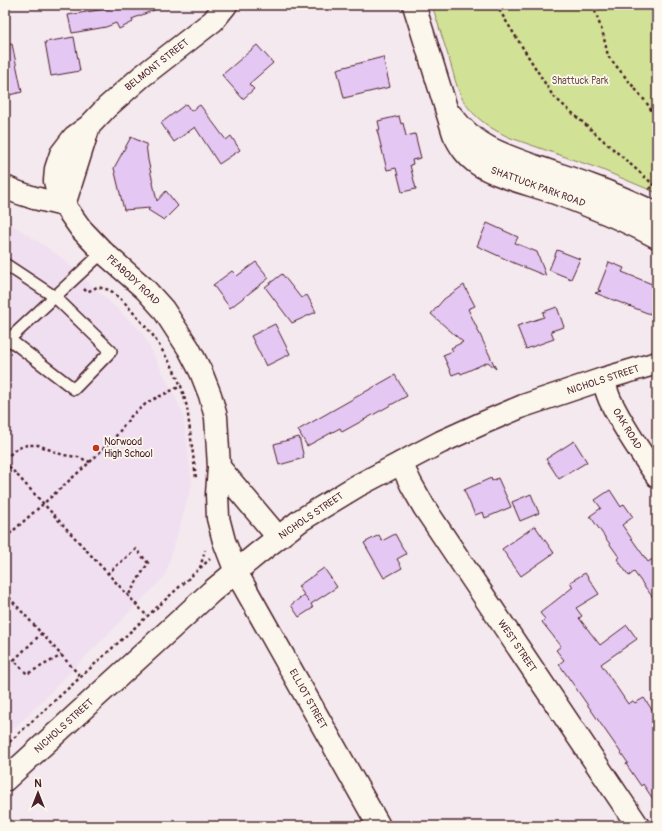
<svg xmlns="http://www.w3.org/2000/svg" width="662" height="831" viewBox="0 0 662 831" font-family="Pangolin,sans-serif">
<rect width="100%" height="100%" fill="#f4e9ee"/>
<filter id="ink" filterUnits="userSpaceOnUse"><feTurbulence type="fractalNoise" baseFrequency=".025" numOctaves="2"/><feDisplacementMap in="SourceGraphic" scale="8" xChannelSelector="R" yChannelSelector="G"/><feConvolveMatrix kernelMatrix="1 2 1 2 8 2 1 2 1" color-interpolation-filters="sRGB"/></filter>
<g filter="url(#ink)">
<path fill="#f0dff0" d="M5,220L61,257L142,332L183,413L192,484L165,576L28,715L5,736Z"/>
<path fill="#d1e195" stroke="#8e8060" d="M432,5H657V193L600,169L511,138C492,130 474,118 463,100C457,89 454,76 451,65C445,45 438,25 432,5Z"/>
<path fill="#e5c7f4" stroke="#4a1f2b" d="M110,5H166L132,19L133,22L119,29L116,23L106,27L72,33L68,15L111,8Z
M74,37L80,71L51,76L45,42Z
M12,44L22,92L5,96V45Z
M257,45L273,63L249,84L254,89L243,99L222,75Z
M383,57L390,87L344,98L337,69Z
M186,104L191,111L200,105L226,140L231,136L240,150L219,164L195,127L174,142L161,123Z
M399,116L401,124L403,123L406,136L415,134L421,158L412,160L413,164L410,165L416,189L402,192L396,168L387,170L377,130H380L378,121Z
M131,137L146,144L148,160L157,201L166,191L178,206L164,220L148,210L150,208L124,210L114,168Z
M487,223L518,237L515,243L537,252L546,276L514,263L477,246Z
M557,250L580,259L571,279L549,270Z
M256,262L269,278L230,308L213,285L232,271L237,276Z
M609,262L624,268L622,272L657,286V295L650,314L595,293L601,291L598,290Z
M282,274L301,298L307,295L316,312L292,323L265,287Z
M464,285L475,306L468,309L496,369L488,362L461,374L460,372L452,375L443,355L453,351L451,348L463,342L431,314L444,299Z
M557,307L564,327L551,331L554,339L526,349L517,326L544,317L543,312Z
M275,324L290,354L266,366L251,336Z
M395,375L407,396L342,432L340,428L307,446L298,430Z
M299,437L304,458L279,465L274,444Z
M574,441L587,462L559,479L546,459Z
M491,478L492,481L498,478L511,507L485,518L483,512L475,515L464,490Z
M610,490L621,507L624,504L633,517L622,525L648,562L657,556V603L634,572L629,576L617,559L619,557L590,516L601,508L595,500Z
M531,494L539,513L520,521L512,502Z
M535,526L554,553L521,576L502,549Z
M395,534L406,554L397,559L402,568L384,578L364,543L379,535L382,541Z
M324,568L337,587L311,604L313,608L299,617L291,605L304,595L309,602L298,586Z
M585,573L599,594L576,608L582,616L579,618L600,645L627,625L637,639L601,664L628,704L633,701L635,703L644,698L657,717V805L643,784L641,786L626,764L628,763L559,664L564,660L556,650L561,646L542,622L545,619L540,613L573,587L570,582Z"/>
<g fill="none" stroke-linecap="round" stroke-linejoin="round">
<g stroke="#4a1f2b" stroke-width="14">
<path id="service" d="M5,264L55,297L111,351L74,389L5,336
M5,343L103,252"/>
</g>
<g stroke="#4a1f2b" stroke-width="25">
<path id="minor" d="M226,5L213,21L141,77L107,107L89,126L74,137L61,154L56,169L55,181L58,193L64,205L81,229L103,252L145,289L163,309L189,349L201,372L210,395L216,417L219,467L217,494L218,518L224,541L236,572L379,826
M5,187C26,197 42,200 64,205
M64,205L89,126
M603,379C605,386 607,393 610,400C623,427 640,452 657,476
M401,463L411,484L424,507L638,826
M219,467L278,537"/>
</g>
<g stroke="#4a1f2b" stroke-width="25">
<path id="tertiary" d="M414,5L454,134C460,146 466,156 478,164C498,177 530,184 553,192C588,205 624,219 657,237
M452,116C475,146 500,154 534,166C554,173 573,179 592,186C614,194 636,204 657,214"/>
</g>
<g stroke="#4a1f2b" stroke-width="25">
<path id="secondary" d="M5,780L211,592L257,554L301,520L357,486L401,463L441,442L483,423L523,406L603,379L657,363"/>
</g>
<path stroke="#4a1f2b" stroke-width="2.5" stroke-dasharray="3 3" stroke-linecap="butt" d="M496,5L553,96L654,185
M593,5L603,34L608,56L646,102L657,119
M649,189L657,182
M84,289L87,292L97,287L110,290L125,303L152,334L172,366L181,386
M5,459L16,449L27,445H38L63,455L78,457L90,462
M5,462L147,616
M5,538L90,462L116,436L132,415L148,402L181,386L187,407L196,478
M200,568L205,550
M107,574L136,549L148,563L128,596
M5,593L81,677
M42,633L14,660L27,674L62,655
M5,746L210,559"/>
<use href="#service" stroke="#fbf7ec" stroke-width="11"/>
<use href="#minor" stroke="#fbf7ec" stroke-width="22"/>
<use href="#tertiary" stroke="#fbf7ec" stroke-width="22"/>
<use href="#secondary" stroke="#fbf7ec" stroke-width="22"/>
</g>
</g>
<circle fill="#c8321e" stroke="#fbf7ec" stroke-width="1.5" cx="96" cy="448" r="4"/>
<g text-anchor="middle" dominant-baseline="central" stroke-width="3.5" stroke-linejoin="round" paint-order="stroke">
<g font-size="10" fill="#4a1f2b" stroke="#fbf7ec">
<text transform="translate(157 65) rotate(-38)">BELMONT STREET</text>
<text transform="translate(538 187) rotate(20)">SHATTUCK PARK ROAD</text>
<text transform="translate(133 280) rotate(43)">PEABODY ROAD</text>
<text transform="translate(603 380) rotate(-18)">NICHOLS STREET</text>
<text transform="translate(627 429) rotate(59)">OAK ROAD</text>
<text transform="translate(311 516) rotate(-34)">NICHOLS STREET</text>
<text transform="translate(517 646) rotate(56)">WEST STREET</text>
<text transform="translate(308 699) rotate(61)">ELLIOT STREET</text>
<text transform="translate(64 726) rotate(-42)">NICHOLS STREET</text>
</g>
<g font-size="10" fill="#6c5046" stroke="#fbf7ec">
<text x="580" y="81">Shattuck Park</text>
</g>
<g font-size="10" fill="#4a1f2b" stroke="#fbf7ec" text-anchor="start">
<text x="104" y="442">Norwood<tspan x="104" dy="12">High School</tspan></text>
</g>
</g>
<rect width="662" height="831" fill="none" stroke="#fbf7ec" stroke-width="20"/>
<rect x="10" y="10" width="642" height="811" fill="none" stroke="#4a1f2b" stroke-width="1.5" filter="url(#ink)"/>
<g transform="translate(38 793)" stroke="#fbf7ec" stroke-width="3" paint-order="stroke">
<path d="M0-3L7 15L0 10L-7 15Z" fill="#4a1f2b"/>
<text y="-6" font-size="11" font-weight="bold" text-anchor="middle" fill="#4a1f2b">N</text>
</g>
</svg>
